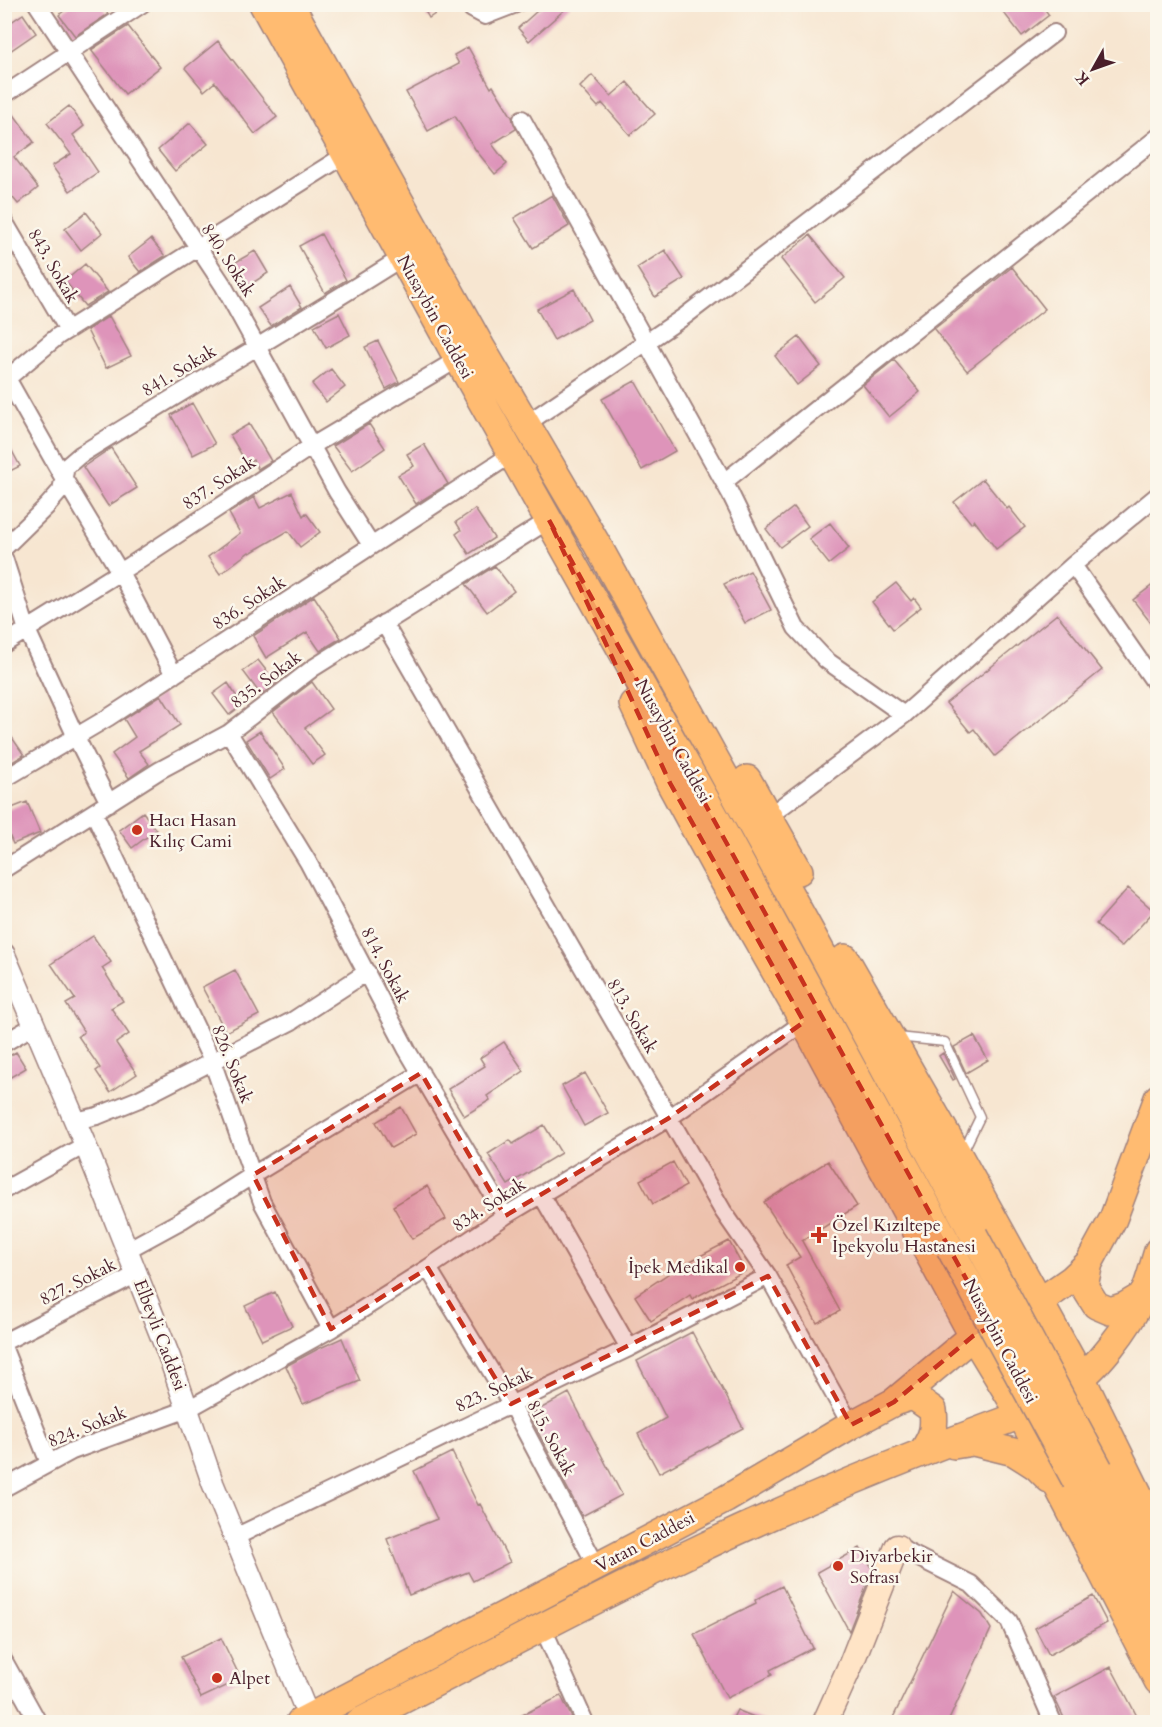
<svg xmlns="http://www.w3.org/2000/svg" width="1162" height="1727" viewBox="0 0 1162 1727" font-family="Cardo,serif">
<rect width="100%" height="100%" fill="#fbf7ec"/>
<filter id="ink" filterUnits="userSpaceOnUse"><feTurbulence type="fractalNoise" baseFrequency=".0167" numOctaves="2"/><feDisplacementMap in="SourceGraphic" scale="12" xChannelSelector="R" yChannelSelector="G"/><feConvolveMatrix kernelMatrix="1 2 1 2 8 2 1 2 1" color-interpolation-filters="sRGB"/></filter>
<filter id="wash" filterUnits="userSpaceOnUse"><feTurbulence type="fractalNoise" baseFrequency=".008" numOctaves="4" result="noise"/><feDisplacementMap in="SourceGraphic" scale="24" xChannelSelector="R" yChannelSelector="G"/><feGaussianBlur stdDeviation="1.35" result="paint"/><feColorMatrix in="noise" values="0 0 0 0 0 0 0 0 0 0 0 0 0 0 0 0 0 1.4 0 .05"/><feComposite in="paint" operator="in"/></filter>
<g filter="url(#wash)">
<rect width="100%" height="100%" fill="#f7e6d1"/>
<g id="blocks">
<path fill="#de94ba" d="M72,4H101L108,14L75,36L59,15Z
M421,4H450L429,18Z
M545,4H571L529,41L518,28Z
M997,4H1041L1049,15L1022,36Z
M23,14L36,33L4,55V27Z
M128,26L160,67L125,94L91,50Z
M218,41L277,117L255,134L215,82L204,91L185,68Z
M468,47L491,88L493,86L512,117L516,129L492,144L507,164L495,174L475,149L455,116L428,131L406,92L459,64L454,55Z
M592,75L611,96L627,82L655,114L630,135L602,103L598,107L580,87Z
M4,105H7L34,142L14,157L38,188L18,204L4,187Z
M69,106L84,126L73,135L98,172L70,191L52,166L71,154L47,123Z
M190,123L208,144L175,171L158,150Z
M552,195L569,226L533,248L514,218Z
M86,212L102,233L81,250L65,229Z
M321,234L346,280L325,293L299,246Z
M810,235L845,278L815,302L781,259Z
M151,239L165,256L140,272L128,257Z
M665,250L684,279L655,297L637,268Z
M255,251L268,273L248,286L234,263Z
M85,264L108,292L85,306L65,281Z
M1012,267L1045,309L967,371L934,329Z
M290,287L302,307L271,326L258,308Z
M574,289L590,320L554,340L537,309Z
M339,313L350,335L326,348L314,326Z
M109,316L131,356L106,368L87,330Z
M799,337L821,366L797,385L775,356Z
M378,341L399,382L386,389L365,347Z
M894,360L920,392L889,417L863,385Z
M331,369L345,387L326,402L312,384Z
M635,381L675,451L642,470L602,399Z
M192,403L215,444L193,455L171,415Z
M249,424L271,461L258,469L253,460L247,464L230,435Z
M369,424L385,448L352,471L333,446Z
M4,436L20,466L4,474Z
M424,444L448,484L416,504L398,475L414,466L407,454Z
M111,448L137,488L108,506L83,467Z
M983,479L1007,509L1009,507L1025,527L996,549L974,520L971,523L954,502Z
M292,492L303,516L306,513L320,532L300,547L288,531L250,553L249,552L220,574L208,557L240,533L229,513L254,497L260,508Z
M794,507L808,526L780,547L766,529Z
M475,509L494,538L469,554L456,534L461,530L456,522Z
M830,523L849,548L829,564L809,539Z
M495,566L514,591L487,612L466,584Z
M750,571L771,610L745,623L724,584Z
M1158,581V632L1133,600Z
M896,583L911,601L914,598L921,607L893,629L872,602Z
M314,596L341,638L320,651L307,632L266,658L253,636Z
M1057,614L1102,670L995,756L974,729L970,732L946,703Z
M258,660L276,683L261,695L243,671Z
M312,682L331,709L305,728L325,755L312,764L273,712Z
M228,683L242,705L229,715L213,694Z
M161,695L180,725L139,751L149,764L129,778L112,754L135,737L124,719Z
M4,726L24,755L4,767Z
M260,731L285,769L270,779L246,740Z
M27,802L40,833L13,844L4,823V811Z
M143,812L156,830L132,848L119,830Z
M1128,888L1154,911L1121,947L1096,924Z
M93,936L111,962L102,968L123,1001L111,1008L129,1034L116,1043L137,1074L110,1092L96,1071L100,1068L78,1036L84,1032L66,1004L75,999L51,964Z
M235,970L259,1015L226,1032L202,987Z
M974,1036L988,1060L966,1073L954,1047Z
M504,1042L524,1071L487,1096L490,1100L464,1116L448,1089L485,1066L480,1058Z
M16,1052L26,1068L4,1081V1059Z
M943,1053L955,1079L953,1080L939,1056Z
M585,1073L608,1113L584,1126L562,1086Z
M401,1107L416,1134L391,1148L376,1122Z
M544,1125L561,1153L508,1185L488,1154L510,1140L513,1144Z
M828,1161L857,1206L802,1241L840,1311L817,1323L786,1265L800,1257L764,1202Z
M673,1162L686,1186L653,1204L640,1180Z
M427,1186L446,1219L412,1239L393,1206Z
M729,1241L745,1271L692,1299L690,1295L651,1321L635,1296L677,1268Z
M275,1292L292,1326L262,1340L245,1306Z
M692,1332L743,1428L659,1473L638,1434L666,1418L637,1361Z
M342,1338L360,1381L303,1404L286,1366L318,1349Z
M569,1393L622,1495L582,1516L529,1415Z
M452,1452L478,1505L480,1504L510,1562L473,1581L468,1572L409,1595L387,1539L437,1519L414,1471Z
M860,1548L873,1569L849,1631L817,1572Z
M782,1586L813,1648L770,1670L772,1675L727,1698L694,1634L756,1603L755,1600Z
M954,1591L982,1614L991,1629L948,1722H891Z
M1093,1596L1107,1623L1049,1655L1035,1628Z
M221,1638L241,1679L201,1698L181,1657Z
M1111,1667L1140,1722H1066L1054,1697Z
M561,1696L574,1722H508Z
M737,1710L766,1722H731Z"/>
</g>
</g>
<g filter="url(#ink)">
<use href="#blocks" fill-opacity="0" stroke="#a0827e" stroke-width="1.5"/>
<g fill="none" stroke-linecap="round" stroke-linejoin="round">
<g stroke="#a0827e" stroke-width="11">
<path id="service" d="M897,1037L945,1042L980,1117L963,1152"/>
</g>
<g stroke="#a0827e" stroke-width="20">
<path id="minor" d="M37,4L223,285L337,492L371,545
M469,4L472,9L485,16L516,4
M4,95L142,4
M522,119L730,493L796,628L826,660L904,715
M4,221L68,330
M4,373L64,479L120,572L174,675
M4,381L58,336L345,155
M526,424L685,316L1054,33
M724,482L1158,137
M4,548L47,506L61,490L66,467L80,455C187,388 296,325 403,257
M4,558L27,630L76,737L109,803
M1073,565L1158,687
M384,623L723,1211L768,1276L851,1425
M4,644L131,565L312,446L458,359
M229,733L308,862L407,1050L505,1216
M4,779L109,717L512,454
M94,813L212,1061L262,1202L331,1329
M769,816L904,715L1073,565L1158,495
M4,869L160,770L229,733L313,668L549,520
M4,1043L35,1025
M75,1121L97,1116L139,1099L292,1021L367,972
M4,1190L85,1145
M541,1194L629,1348
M127,1250L182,1220L253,1175L421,1073
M428,1268L511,1404L597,1567
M4,1342L137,1274
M4,1349L49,1463
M4,1488L72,1451L188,1409L331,1329L428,1268L505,1216L669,1118L804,1022
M235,1537L629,1348L768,1276
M897,1547L971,1584L1009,1621L1053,1722
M543,1628L585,1722
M4,1661L38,1722"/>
</g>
<g stroke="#a0827e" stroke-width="24">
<path id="tertiary" d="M4,954L87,1149L169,1356L213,1484L309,1718"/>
</g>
<g stroke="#a0827e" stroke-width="27">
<path id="secondary" d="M825,1722L851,1664L897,1547"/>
</g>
<g stroke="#a0827e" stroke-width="30">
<path id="trunk" d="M263,4L458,359L716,818L950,1248
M290,4L481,347L598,546L811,933L974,1235
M633,704L670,783L714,864L804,1022L973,1336L1021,1415L1158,1681
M747,779L799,871
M845,958L960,1158L1082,1379L1158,1534
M1089,1263L1084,1286L1096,1305L1110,1311L1125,1306L1145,1294
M1024,1310L1039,1302L1072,1279L1089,1263L1113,1219L1158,1098
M1067,1388C1096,1371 1129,1326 1143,1296C1150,1282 1153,1266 1158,1251
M894,1402L913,1396L933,1410C935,1428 933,1436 923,1451
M954,1445L973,1442L1014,1452L1036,1466L1049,1479
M1099,1469L1158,1580
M1079,1488L1158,1636
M300,1722L726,1499L851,1425L894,1402L973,1336L987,1329
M359,1722C465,1668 570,1611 678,1559C789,1505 904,1458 1021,1415L1034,1407"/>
</g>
<use href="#service" stroke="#fff" stroke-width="8"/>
<use href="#minor" stroke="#fff" stroke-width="16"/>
<use href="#tertiary" stroke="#fff" stroke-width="21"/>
<use href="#secondary" stroke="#ffe4c6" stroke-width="24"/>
<use href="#trunk" stroke="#ffbb71" stroke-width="27"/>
<g stroke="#a0827e" stroke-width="30" stroke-linecap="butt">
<path id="trunk-bridge" d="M974,1235L1099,1469
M950,1248L1076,1481"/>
</g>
<use href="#trunk-bridge" stroke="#ffbb71" stroke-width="27"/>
</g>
</g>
<path fill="#c8321e" fill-opacity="0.2" stroke="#c8321e" stroke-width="4.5" stroke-dasharray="12 8" stroke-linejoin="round" d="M549,520L992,1326L973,1336L894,1402L851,1425L768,1276L511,1404L428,1268L331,1329L253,1175L421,1073L505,1216L669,1118L804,1022L670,783Z"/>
<g fill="#c8321e" stroke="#fbf7ec" stroke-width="2">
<circle cx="137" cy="830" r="6"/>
<path d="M816 1226h6v6h6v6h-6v6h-6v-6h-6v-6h6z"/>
<circle cx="740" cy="1267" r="6"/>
<circle cx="838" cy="1566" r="6"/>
<circle cx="217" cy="1678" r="6"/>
</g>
<g text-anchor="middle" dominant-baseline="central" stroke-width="5" stroke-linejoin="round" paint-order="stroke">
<g font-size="18" fill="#4a1f2b" stroke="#fbf7ec">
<text transform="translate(228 260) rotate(57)">840. Sokak</text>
<text transform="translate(53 266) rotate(60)">843. Sokak</text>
<text transform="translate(435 317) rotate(61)">Nusaybin Caddesi</text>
<text transform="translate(179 371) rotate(-31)">841. Sokak</text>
<text transform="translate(219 483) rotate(-33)">837. Sokak</text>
<text transform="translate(249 603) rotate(-33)">836. Sokak</text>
<text transform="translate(266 680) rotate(-37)">835. Sokak</text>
<text transform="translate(673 741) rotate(61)">Nusaybin Caddesi</text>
<text transform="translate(385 965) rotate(62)">814. Sokak</text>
<text transform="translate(632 1016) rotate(60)">813. Sokak</text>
<text transform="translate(232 1064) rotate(68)">826. Sokak</text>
<text transform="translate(489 1205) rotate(-33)">834. Sokak</text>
<text transform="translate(78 1282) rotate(-27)">827. Sokak</text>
<text transform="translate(160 1335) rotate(69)">Elbeyli Caddesi</text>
<text transform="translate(1000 1341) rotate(62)">Nusaybin Caddesi</text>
<text transform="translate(494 1390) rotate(-25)">823. Sokak</text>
<text transform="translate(87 1427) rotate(-22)">824. Sokak</text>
<text transform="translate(551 1438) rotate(62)">815. Sokak</text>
<text transform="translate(645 1542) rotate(-28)">Vatan Caddesi</text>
</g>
<g font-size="18" fill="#4a1f2b" stroke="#fbf7ec" text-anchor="start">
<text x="149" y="820">Hacı Hasan<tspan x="149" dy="21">Kılıç Cami</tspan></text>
<text x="832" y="1225">Özel Kızıltepe<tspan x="832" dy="21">İpekyolu Hastanesi</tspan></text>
<text x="728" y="1267" text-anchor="end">İpek Medikal</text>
<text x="850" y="1556">Diyarbekir<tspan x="850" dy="21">Sofrası</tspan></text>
<text x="229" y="1678">Alpet</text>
</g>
</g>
<rect width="1162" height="1727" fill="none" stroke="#fbf7ec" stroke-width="24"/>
<g transform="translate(1093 69) rotate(230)" stroke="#fbf7ec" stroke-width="4.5" paint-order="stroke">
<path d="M0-4.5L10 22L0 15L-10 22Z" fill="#4a1f2b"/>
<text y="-9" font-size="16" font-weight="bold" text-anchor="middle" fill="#4a1f2b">K</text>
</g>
</svg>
